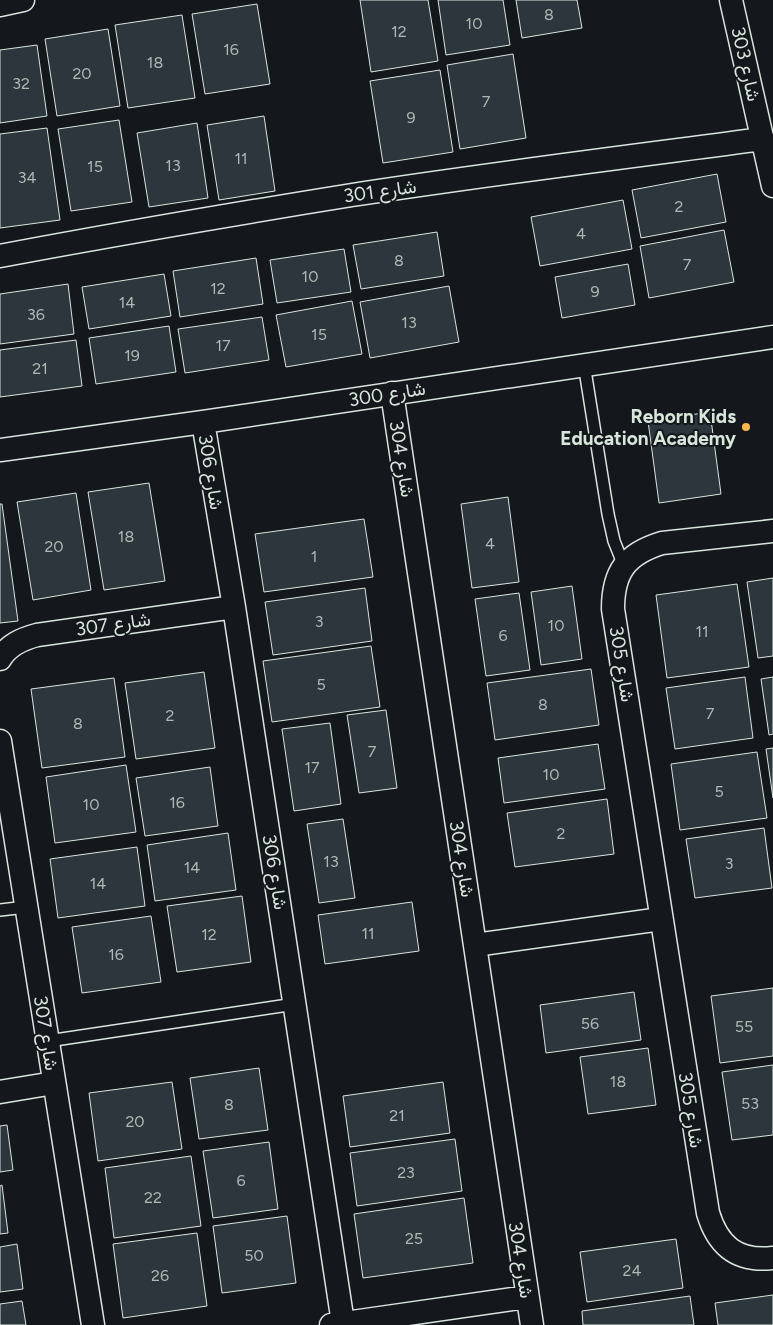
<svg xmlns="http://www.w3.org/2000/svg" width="773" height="1325" viewBox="0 0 773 1325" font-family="Figtree,Vazirmatn,sans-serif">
<rect width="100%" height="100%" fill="#14181c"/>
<path fill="#2c363c" stroke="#d8e6dc" d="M360,0H428L438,61L371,72Z
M438,0H503L510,45L446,55Z
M516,0H577L582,28L522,38Z
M257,4L270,84L205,94L192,14Z
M182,15L195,98L128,108L115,25Z
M108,29L120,106L57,116L45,39Z
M37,45L47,116L0,123V50Z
M513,54L526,138L460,149L447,65Z
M440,70L453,152L383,163L370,81Z
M264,116L275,191L219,200L207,125Z
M119,120L132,202L71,211L58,129Z
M197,123L208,198L149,207L137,133Z
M47,128L60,220L0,228V134Z
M717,174L726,222L641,238L632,190Z
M623,200L632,249L540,266L531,217Z
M724,230L734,282L649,298L640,246Z
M437,232L444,276L361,289L353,245Z
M344,249L351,292L277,303L270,260Z
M256,258L263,304L180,317L173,271Z
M628,264L635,305L562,318L555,277Z
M164,274L171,316L89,329L82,287Z
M68,284L74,334L0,344V294Z
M449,286L459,342L370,358L360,302Z
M352,301L362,354L286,367L276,315Z
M262,317L269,360L185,373L178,329Z
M169,326L176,372L96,384L89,338Z
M76,340L82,386L0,397V350Z
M710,412L721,494L659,503L648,421Z
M149,483L165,581L104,590L88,492Z
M76,493L91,590L33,600L17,502Z
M508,497L519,582L472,588L461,504Z
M0,504H2L18,621L0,623Z
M364,519L373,577L264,592L255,534Z
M773,578V656L758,658L747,582Z
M737,584L749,667L667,678L656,595Z
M572,586L582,659L541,665L531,592Z
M365,588L372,641L273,655L265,602Z
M519,593L530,670L486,676L475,599Z
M371,646L380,707L272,722L263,661Z
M591,669L599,725L495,740L487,683Z
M204,672L215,748L136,759L125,683Z
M745,677L753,738L675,749L666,688Z
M773,677V734L769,735L761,679Z
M114,678L125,757L42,768L31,689Z
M386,710L397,788L359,793L347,715Z
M330,723L341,804L294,811L282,729Z
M598,744L605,789L504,803L498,758Z
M773,748V798L766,749Z
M757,752L767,818L680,830L671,764Z
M126,765L136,832L55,843L46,777Z
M210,767L218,826L145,836L136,778Z
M607,799L614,854L515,867L507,813Z
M343,819L355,898L319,903L307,824Z
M764,828L772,888L695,898L686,839Z
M228,833L236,890L155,901L147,845Z
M137,847L145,906L58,918L50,859Z
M242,896L251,962L177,972L167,906Z
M412,902L419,951L325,964L318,915Z
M151,916L161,982L82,993L72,927Z
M773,988V1056L720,1063L711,996Z
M634,992L641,1040L546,1053L540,1005Z
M648,1048L656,1105L588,1114L580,1057Z
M773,1065V1135L732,1140L722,1072Z
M259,1068L268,1130L199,1139L190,1078Z
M172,1082L182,1149L98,1161L89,1093Z
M443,1082L450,1133L350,1147L343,1096Z
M7,1125L13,1170L0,1172V1126Z
M455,1139L462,1191L357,1206L350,1153Z
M269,1142L278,1209L213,1218L203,1151Z
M191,1156L201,1226L114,1238L105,1168Z
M2,1185L8,1233L0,1234V1186Z
M464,1198L473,1263L363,1278L354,1214Z
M287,1216L296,1283L222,1293L213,1226Z
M197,1233L207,1306L123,1318L113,1244Z
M676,1239L683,1288L587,1302L580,1252Z
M17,1244L23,1289L0,1292V1247Z
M773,1295V1325H718L715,1303Z
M690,1296L694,1325H583L582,1311Z
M22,1301L26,1325H0V1304Z"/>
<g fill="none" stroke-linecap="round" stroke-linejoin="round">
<g stroke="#d8e6dc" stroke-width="14">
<path id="lane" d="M584,364L608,514L614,541L624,566
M0,910L26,907
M48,1041L295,1004"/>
</g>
<g stroke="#d8e6dc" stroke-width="25">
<path id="street" d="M731,0L773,186
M0,5L23,0
M0,256C117,234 234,214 352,195C488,174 626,157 763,139
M392,393L532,1325
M203,422L234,607L343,1323
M0,450L203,422L773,337
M773,531L662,543C626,554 613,572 613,609L708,1213C718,1246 737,1262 773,1258
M0,659C8,645 22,639 37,635L234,607
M0,741L93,1325
M475,945L661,919
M0,1092L54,1083
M331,1325L527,1297"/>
</g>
<use href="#lane" stroke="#14181c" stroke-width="11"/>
<use href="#street" stroke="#14181c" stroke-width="22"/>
</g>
<circle fill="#ffb74d" stroke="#14181c" stroke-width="2" cx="746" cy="427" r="5"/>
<g text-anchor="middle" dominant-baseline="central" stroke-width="4" stroke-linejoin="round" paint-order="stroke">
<g font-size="16" fill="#adbab4">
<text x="549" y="14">8</text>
<text x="474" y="23">10</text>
<text x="399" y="31">12</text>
<text x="231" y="49">16</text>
<text x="155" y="62">18</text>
<text x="82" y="73">20</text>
<text x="21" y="83">32</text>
<text x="486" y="101">7</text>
<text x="411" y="117">9</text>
<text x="241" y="158">11</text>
<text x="173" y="165">13</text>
<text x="95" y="166">15</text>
<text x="27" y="177">34</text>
<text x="679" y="206">2</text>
<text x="581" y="233">4</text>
<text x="399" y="260">8</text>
<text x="687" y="264">7</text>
<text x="310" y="276">10</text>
<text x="218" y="288">12</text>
<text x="595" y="291">9</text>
<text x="127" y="302">14</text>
<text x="36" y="314">36</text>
<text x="409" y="322">13</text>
<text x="319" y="334">15</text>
<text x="223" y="345">17</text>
<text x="132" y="355">19</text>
<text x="40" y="368">21</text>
<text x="126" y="536">18</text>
<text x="490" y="543">4</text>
<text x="54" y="546">20</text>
<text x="314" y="556">1</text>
<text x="319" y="621">3</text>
<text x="556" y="625">10</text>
<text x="702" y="631">11</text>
<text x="503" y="635">6</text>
<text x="321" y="684">5</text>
<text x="543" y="704">8</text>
<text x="710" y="713">7</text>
<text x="170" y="715">2</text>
<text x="78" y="723">8</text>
<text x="372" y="751">7</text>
<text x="312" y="767">17</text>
<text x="551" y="774">10</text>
<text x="719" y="791">5</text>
<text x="177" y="802">16</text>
<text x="91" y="804">10</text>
<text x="561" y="833">2</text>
<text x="331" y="861">13</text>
<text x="729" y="863">3</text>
<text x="192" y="867">14</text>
<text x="98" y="883">14</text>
<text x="368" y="933">11</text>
<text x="209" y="934">12</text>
<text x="116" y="954">16</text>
<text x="590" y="1023">56</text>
<text x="744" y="1026">55</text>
<text x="618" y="1081">18</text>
<text x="750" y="1103">53</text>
<text x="229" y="1104">8</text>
<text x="397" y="1115">21</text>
<text x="135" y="1121">20</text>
<text x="406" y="1172">23</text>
<text x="241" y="1180">6</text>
<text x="153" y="1197">22</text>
<text x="414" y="1238">25</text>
<text x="254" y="1255">50</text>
<text x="632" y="1270">24</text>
<text x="160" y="1275">26</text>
</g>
<g font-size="19" fill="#d8e6dc" stroke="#14181c">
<text transform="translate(746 64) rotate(77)">شارع 303</text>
<text transform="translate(380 191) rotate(-8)">شارع 301</text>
<text transform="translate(387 394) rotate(-9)">شارع 300</text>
<text transform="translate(402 459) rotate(81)">شارع 304</text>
<text transform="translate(211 472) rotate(81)">شارع 306</text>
<text transform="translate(113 624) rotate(-8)">شارع 307</text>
<text transform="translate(622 664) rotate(81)">شارع 305</text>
<text transform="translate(462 859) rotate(81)">شارع 304</text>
<text transform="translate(275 872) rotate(81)">شارع 306</text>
<text transform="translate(46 1033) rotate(81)">شارع 307</text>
<text transform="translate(691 1110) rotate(81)">شارع 305</text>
<text transform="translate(521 1260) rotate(81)">شارع 304</text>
</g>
<g font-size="19" font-weight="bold" fill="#d8e6dc" stroke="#14181c" text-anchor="end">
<text x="736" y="416">Reborn Kids<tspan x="736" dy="22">Education Academy</tspan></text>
</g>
</g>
</svg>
